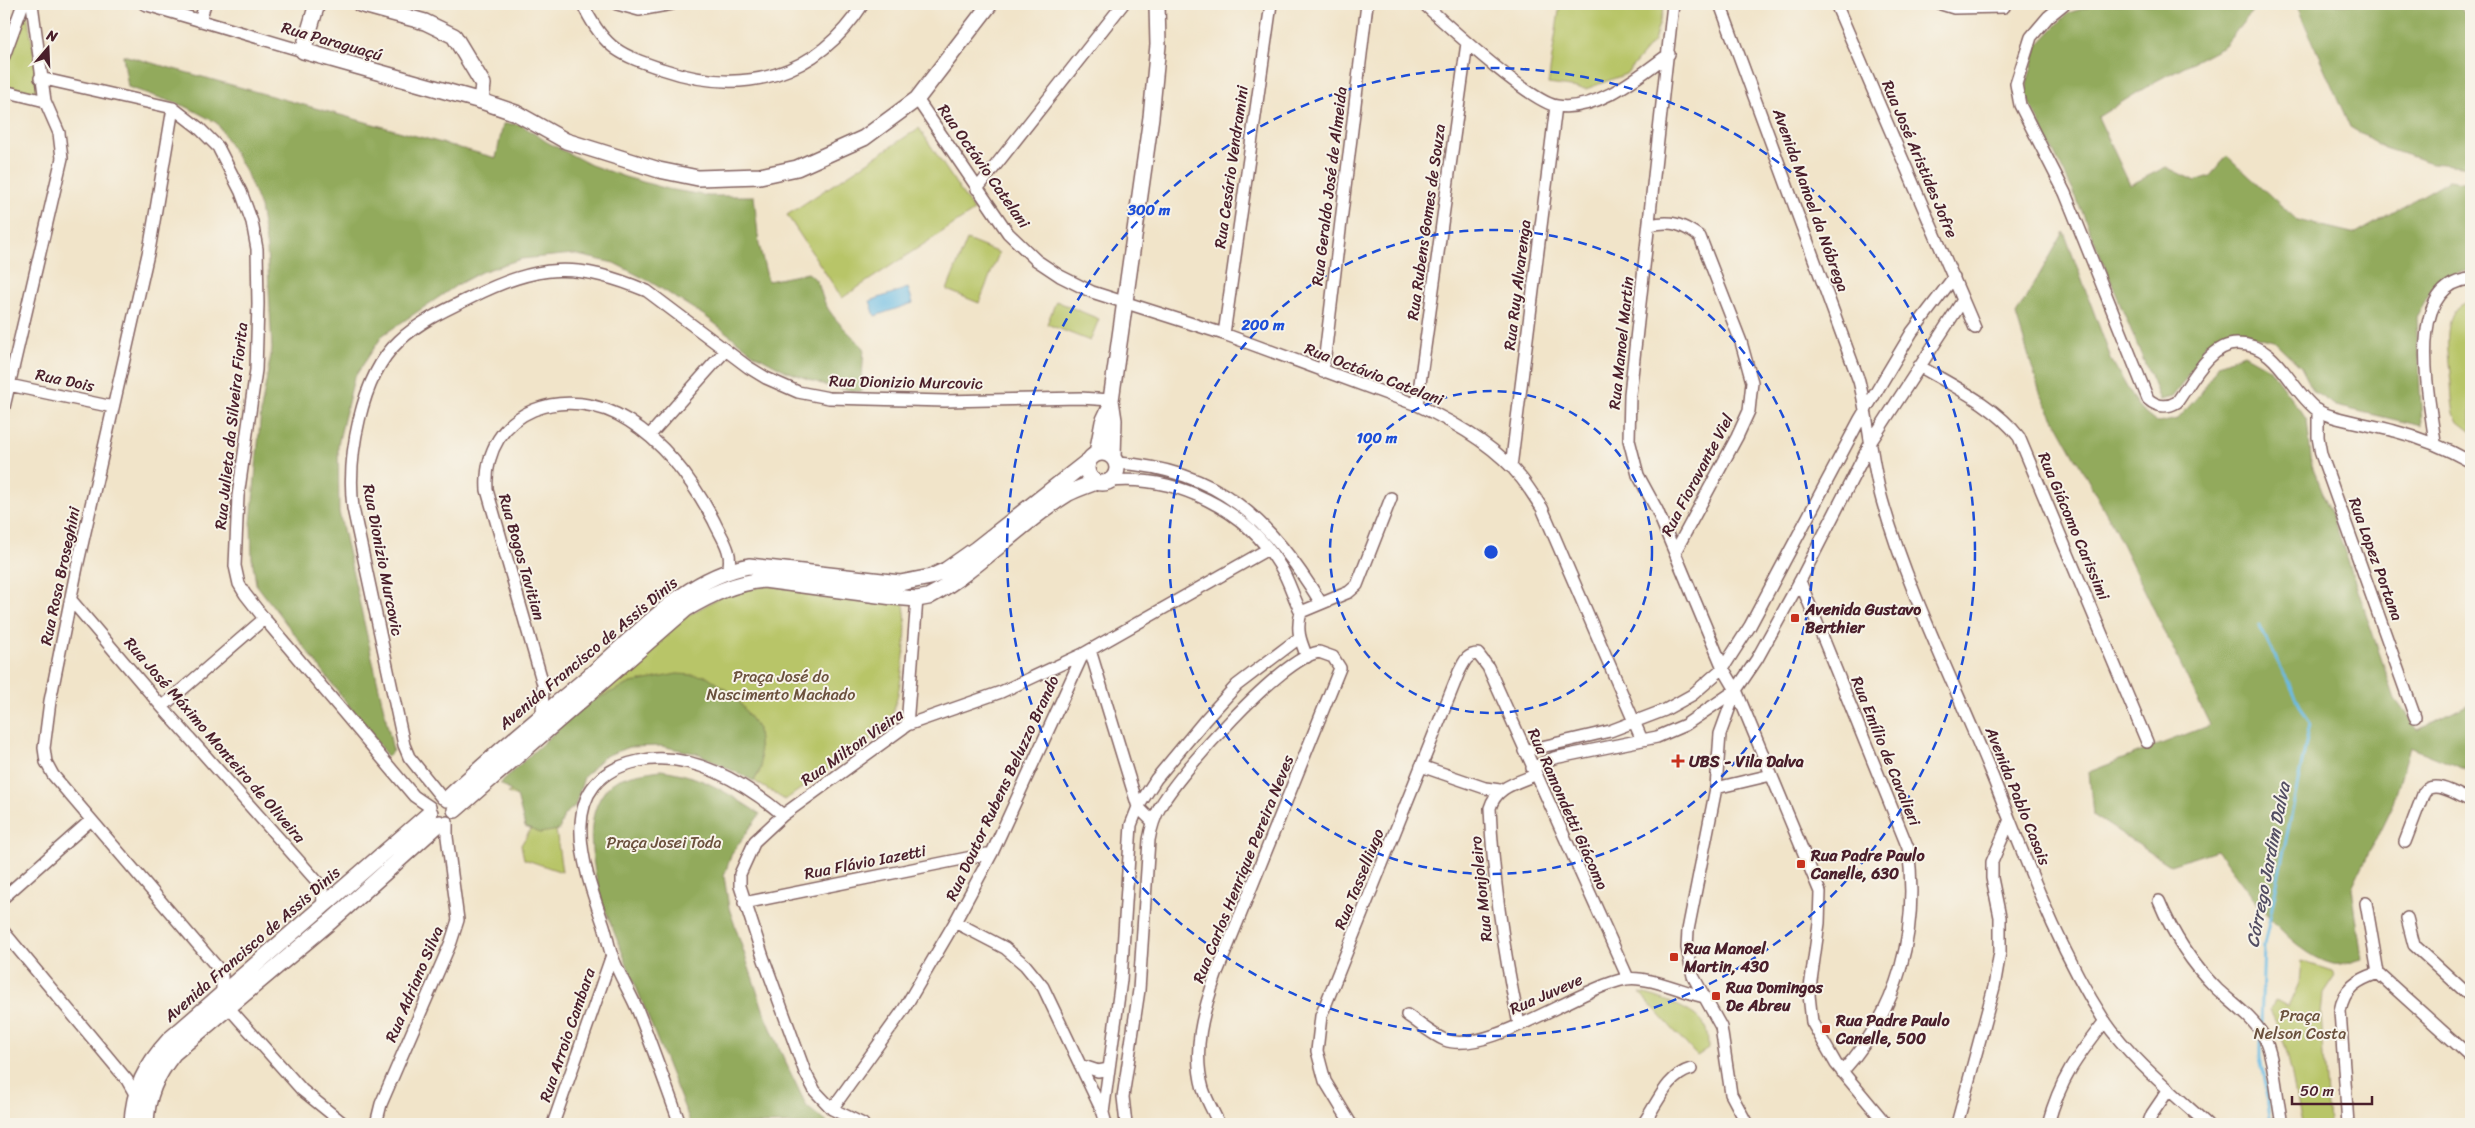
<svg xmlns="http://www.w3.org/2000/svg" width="2475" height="1128" viewBox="0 0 2475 1128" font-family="Sriracha,sans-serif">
<rect width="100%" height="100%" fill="#f7f3e8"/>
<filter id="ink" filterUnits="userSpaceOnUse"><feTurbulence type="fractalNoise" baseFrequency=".02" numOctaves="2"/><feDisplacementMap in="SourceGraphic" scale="10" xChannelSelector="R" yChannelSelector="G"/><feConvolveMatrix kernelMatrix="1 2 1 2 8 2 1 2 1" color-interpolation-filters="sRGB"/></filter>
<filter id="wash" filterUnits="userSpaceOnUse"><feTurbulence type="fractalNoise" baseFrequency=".0096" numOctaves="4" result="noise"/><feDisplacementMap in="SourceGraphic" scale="20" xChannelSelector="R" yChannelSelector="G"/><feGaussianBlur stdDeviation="1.12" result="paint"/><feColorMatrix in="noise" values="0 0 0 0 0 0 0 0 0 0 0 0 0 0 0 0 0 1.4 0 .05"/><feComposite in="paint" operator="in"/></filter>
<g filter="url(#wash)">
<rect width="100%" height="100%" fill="#f1e4c9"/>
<path fill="#b8c567" stroke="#817249" d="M1560,4H1665L1654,41L1626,74L1586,89L1548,84Z
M26,8L42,97L4,87C4,58 12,33 26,8Z
M919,128L974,211L842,298L787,215Z
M967,240L999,253L979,303L947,290Z
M1056,301L1099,319L1090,341L1047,324Z
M2471,301V432L2458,422L2454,413C2451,400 2452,387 2450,373C2448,350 2440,308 2471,301Z
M769,586L903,601C911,628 900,701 888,727L785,800L754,781L760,771L687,735L587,755L556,830L562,872L524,859L521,845L543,809L508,793L636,683L585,704L685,617L731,591Z
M2301,961L2332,971L2335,976L2323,994L2321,1014L2329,1124H2301C2293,1086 2290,1046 2270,1011L2275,1000L2288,1007L2299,983Z
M1640,993C1657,996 1696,1010 1704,1025C1708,1032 1708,1041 1708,1049L1697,1056Z"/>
<path fill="#92aa5c" stroke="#6e6444" d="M2099,4H2258L2225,45L2156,81L2098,117L2130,185L2166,167L2195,181L2210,176L2227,156L2297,220L2356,234L2449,180L2471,183V271L2459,272L2433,287L2416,317L2422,426L2336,406L2314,392L2301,367L2274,341L2236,332L2206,344L2183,383L2172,397L2160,400L2076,197L2027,98V83L2038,45L2068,13Z
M2296,4H2458L2471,23V167L2432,163L2385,148L2350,127Z
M123,55L496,158L503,124H520L547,142L591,165L625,177L668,189L708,196H754L759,244L768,281L808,273C822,283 818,288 825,303C833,320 851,334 864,348L861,392L830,387L786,371L754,354L705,316L649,281L614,263L573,254L521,259L481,272L457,285L383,335L354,378L338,444L339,512L393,750L388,757L256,584L252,558L251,524L261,410L272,349L267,249L260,207L247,174L217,123L187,107L128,87Z
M2064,232L2112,361L2138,407L2158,423L2178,419L2201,393L2219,364L2244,354L2269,368L2307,420L2312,466L2336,526L2395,699L2418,730L2471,703V772L2410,747L2393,803L2352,888L2362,958C2354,960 2340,966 2333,964C2288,953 2244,885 2217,850L2170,865L2093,815L2089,772L2210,725L2115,529L2040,393L2016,315Z
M677,674L707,676L736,697L758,729L761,768L754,781L699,754L661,746L629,747L603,757L584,777L575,806L564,815L559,830L540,833L525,827L517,796L500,783L585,704L631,683Z
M661,770C704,776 725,792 760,814L732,853L724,876L729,908L764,1012L784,1059L807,1107L829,1124H691L602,902C593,865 580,815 610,785C621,775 647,772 661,770Z"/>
<path fill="#69bce5" stroke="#5a6e88" d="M908,288L913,303L875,316L870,301Z"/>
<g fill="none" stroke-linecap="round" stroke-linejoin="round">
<path stroke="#69bce5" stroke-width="3" d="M2259,625L2310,724L2264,946L2261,1026
M2260,1040V1056L2271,1124"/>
</g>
</g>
<g filter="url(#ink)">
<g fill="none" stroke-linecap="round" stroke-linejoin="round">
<g stroke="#846462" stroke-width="14">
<path id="minor" d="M144,4L303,51
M587,4L585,9C606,50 621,55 662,69C744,97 816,77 863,4
M617,4L639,10L672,4
M1424,4C1447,25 1530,102 1557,106C1597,112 1639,76 1669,54
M1673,4L1630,394L1629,440L1638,475L1657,510L1723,668L1736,690L1820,892L1819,923L1809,995L1812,1022L1836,1064L1886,1124
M1720,4L1859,381C1869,420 1871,461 1882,500C1909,594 1954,682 1991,773C2025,856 2055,944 2104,1020C2129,1057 2174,1094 2207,1124
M1836,4L1975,328
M1941,4L1954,8L2004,7
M2064,4L2048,17L2031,37L2016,84L2020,105L2065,193L2148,399C2157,407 2167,408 2177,402C2191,383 2210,343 2238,344C2278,344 2289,389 2317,410C2331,420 2376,425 2394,431C2422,438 2446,448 2471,462
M200,21L205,4
M4,56L23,4
M40,78L173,108L199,128L218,147L241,192L252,222L257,249L258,304L256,370L238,496L235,566L239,584L245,594L263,617L414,796L430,807
M4,91L45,101
M917,99L1008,233L1036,260L1060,276L1092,292L1224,334L1417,405C1454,422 1496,446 1522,479C1529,488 1535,498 1542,508L1642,740
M173,108L150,245L77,567L50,701L44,748L46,762L53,775L217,967L222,976V994
M977,189L1123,4
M1650,225C1672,220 1682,224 1700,237L1741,342L1752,382L1749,411L1737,437L1675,552
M1224,334L1271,4
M1919,366C1953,386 1994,405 2019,437L2147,742
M1323,372L1367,4
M9,385L113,407
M1417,405L1467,43
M4,407L62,158L59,133L45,101L32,4
M2318,410V437L2321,454L2415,717
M649,436L725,351
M2435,443C2430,400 2403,284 2471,279
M1117,463C1219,469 1270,520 1321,603
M1511,467L1556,106
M1111,481C1176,475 1246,509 1280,566C1289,580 1293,597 1301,612
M1800,581L1908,848C1919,931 1899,1010 1842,1072
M71,600L162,707L322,887L323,905
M1090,650L1138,807L1153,822
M1307,657C1300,640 1296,630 1301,612L1349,592L1357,585L1391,498
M1736,690L1720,734L1716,788L1688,930L1687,948L1693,976L1721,1027L1731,1094L1747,1124
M162,707L265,618
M542,716L543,684L487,490C482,408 568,382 629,421C667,445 694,483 714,521C721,537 734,552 728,570
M907,725L917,599
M1524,751L1610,731L1665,710L1692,695L1723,668L1750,626L1860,419L1912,332L1954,277
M1421,766L1485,788L1500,790
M1532,768L1554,758L1657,737L1685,725L1736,690L1757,659L1800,581L1872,440L1963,300
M1716,788L1771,775
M442,798L409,757L404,745L353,508C347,459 360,377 399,341C419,322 445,310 470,298C538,264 576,261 647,291L748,367L766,378L798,392L829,398L945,401L1080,398L1111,400
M2405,842L2424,792C2434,779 2458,795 2471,801
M4,897L91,820
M2159,901C2173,935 2191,963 2217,989C2232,1003 2252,1017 2263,1035C2274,1054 2277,1101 2282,1124
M744,903L992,853
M2366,903L2378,973L2471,1057
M2407,918L2414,945L2471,997
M955,922L1005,948L1025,965L1043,987L1103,1113
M4,932L127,1080L135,1094
M229,1008L302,1090L344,1124
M1407,1015C1419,1023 1432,1035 1445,1040C1487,1056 1580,987 1626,979C1645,975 1684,992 1704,997
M1519,1024C1504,953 1493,881 1490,808C1496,787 1516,783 1535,775
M1080,1065L1098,1071L1109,1069
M832,1109L904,1009L955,922L992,853L1083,654
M376,1124L381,1104L451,942L458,920L447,837V822
M553,1124L612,955
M680,1124C666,1086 653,1048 638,1011C630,992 619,975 612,956C608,945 607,934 603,923C582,864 553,779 639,761C690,750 745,783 783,815
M863,1124L832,1109L815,1091L805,1072L763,957L740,886V874L755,841L783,815L907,725L1001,692L1083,654L1268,549
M1106,1124L1103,1113L1121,980L1131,825L1138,807L1156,779L1205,720L1237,685L1299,638
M1126,1124L1123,1097L1139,990L1149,840C1151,828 1154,818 1160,807C1180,772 1281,658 1319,652L1333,657L1340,668L1216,975C1203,1012 1192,1050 1203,1089C1207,1101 1214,1113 1219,1124
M1351,1124L1325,1081L1317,1051L1321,1016L1459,672C1464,663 1466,654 1478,654L1488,667L1628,978
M1643,1124C1657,1105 1666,1076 1691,1069
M1957,1124L1994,987L2000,952V917L1992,878V862L2009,822
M2048,1124C2060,1079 2077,1057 2105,1021
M2148,1124L2152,1114L2169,1089
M2348,1124L2340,1011C2344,988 2357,980 2378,973"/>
</g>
<g stroke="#846462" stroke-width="18">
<path id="major" d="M317,4L303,51L481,101L516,113L566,141L659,170L698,178L760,176L797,168L864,138L917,99L990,4
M360,4L425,22L454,36L483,84L481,101
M1087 468a15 15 0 1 1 30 0a15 15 0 1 1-30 0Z
M1097,453L1103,422L1111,405
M1113,457L1114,420L1111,400L1151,117L1158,45L1157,4
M447,799C494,754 545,714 594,672C641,632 685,578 749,566L900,583L931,577L946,570L976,549L1088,461
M455,810L686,609C712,594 734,583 764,580L893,597L917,599L928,597C979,570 1018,524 1067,494C1076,489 1086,486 1096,482
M132,1124C133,1090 146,1065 169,1040L430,813
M146,1124C147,1095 156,1076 174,1053L331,921L440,823"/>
</g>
<use href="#minor" stroke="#fff" stroke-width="11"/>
<use href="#major" stroke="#fff" stroke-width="15"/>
</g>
</g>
<g fill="none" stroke="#1d4ed8" stroke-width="2.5" stroke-dasharray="9 6">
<circle cx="1491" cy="552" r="161"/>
<circle cx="1491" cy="552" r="322"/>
<circle cx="1491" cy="552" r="484"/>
</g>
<g fill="#c8321e" stroke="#f7f3e8" stroke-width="2">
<rect x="1790" y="613" width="10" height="10" rx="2.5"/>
<path d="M1675.5 753.5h5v5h5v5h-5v5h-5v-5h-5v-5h5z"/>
<rect x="1796" y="859" width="10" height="10" rx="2.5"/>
<rect x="1669" y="952" width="10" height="10" rx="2.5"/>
<rect x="1711" y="991" width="10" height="10" rx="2.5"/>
<rect x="1821" y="1024" width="10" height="10" rx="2.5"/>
</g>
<g text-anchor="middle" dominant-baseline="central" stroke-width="4" stroke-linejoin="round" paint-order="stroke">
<g font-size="16" fill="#4a1f2b" stroke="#f7f3e8">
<text transform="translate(332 41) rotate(16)">Rua Paraguaçú</text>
<text transform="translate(1920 159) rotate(67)">Rua José Aristides Jofre</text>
<text transform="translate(984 166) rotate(55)">Rua Octávio Catelani</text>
<text transform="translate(1231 167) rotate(-82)">Rua Cesário Vendramini</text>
<text transform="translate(1329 186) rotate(-83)">Rua Geraldo José de Almeida</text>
<text transform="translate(1811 200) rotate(70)">Avenida Manoel da Nóbrega</text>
<text transform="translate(1426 222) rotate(-82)">Rua Rubens Gomes de Souza</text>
<text transform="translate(1517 285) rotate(-83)">Rua Ruy Alvarenga</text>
<text transform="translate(1621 343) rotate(-84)">Rua Manoel Martin</text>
<text transform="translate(1374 374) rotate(21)">Rua Octávio Catelani</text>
<text transform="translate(65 380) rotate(12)">Rua Dois</text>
<text transform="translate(906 382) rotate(1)">Rua Dionizio Murcovic</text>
<text transform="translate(231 426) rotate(-84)">Rua Julieta da Silveira Fiorita</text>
<text transform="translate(1697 475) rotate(-62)">Rua Fioravante Viel</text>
<text transform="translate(2074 526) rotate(67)">Rua Giácomo Carissimi</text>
<text transform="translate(522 557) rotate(74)">Rua Bogos Tavitian</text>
<text transform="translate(2376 559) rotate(70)">Rua Lopez Portana</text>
<text transform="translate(383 560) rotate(79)">Rua Dionizio Murcovic</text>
<text transform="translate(60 576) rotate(-78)">Rua Rosa Broseghini</text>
<text transform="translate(588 653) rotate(-40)">Avenida Francisco de Assis Dinis</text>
<text transform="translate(215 740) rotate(49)">Rua José Máximo Monteiro de Oliveira</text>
<text transform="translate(852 747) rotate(-35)">Rua Milton Vieira</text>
<text transform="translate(1886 751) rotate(68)">Rua Emílio de Cavalieri</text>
<text transform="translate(1002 788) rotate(-65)">Rua Doutor Rubens Beluzzo Brando</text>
<text transform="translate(2018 796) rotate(68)">Avenida Pablo Casais</text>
<text transform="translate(1568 809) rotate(66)">Rua Ramondetti Giácomo</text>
<text transform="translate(865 862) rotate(-11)">Rua Flávio Iazetti</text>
<text transform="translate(1243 869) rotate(-68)">Rua Carlos Henrique Pereira Neves</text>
<text transform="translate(1359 879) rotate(-68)">Rua Tasselliugo</text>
<text transform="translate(1481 889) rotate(-96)">Rua Monjoleiro</text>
<text transform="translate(252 944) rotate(-41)">Avenida Francisco de Assis Dinis</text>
<text transform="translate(414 984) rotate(-67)">Rua Adriano Silva</text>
<text transform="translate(1546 994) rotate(-24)">Rua Juveve</text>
<text transform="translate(567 1035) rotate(-71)">Rua Arroio Cambara</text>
</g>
<g font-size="16" font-weight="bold" fill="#4a1f2b" stroke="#f7f3e8" text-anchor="start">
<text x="1805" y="609">Avenida Gustavo<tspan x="1805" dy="18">Berthier</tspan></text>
<text x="1689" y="761">UBS - Vila Dalva</text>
<text x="1811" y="855">Rua Padre Paulo<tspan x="1811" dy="18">Canelle, 630</tspan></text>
<text x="1684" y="948">Rua Manoel<tspan x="1684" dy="18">Martin, 430</tspan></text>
<text x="1726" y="987">Rua Domingos<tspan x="1726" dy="18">De Abreu</tspan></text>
<text x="1836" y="1020">Rua Padre Paulo<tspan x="1836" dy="18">Canelle, 500</tspan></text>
</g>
<g font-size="16" fill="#6b513d" stroke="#f7f3e8">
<text x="781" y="676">Praça José do<tspan x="781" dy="18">Nascimento Machado</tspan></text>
<text x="664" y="842">Praça Josei Toda</text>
<text x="2300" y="1015">Praça<tspan x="2300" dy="18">Nelson Costa</tspan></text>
</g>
<g font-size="18" font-style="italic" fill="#534e63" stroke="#f7f3e8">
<text transform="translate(2268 865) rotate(-79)">Córrego Jardim Dalva</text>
</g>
</g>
<circle cx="1491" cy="552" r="8" fill="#1d4ed8" stroke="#f7f3e8" stroke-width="2.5"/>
<g font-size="15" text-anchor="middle" font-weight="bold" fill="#1d4ed8" stroke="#f7f3e8" stroke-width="4" stroke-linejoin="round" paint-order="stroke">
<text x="1149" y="215">300 m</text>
<text x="1263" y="330">200 m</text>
<text x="1377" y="443">100 m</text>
</g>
<rect width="2475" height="1128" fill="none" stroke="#f7f3e8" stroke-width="20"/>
<g transform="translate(48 48) rotate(19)" stroke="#f7f3e8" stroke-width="4" paint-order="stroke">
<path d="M0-4L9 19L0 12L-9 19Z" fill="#4a1f2b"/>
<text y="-8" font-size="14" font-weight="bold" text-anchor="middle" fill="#4a1f2b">N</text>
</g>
<path d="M2292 1096v8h80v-8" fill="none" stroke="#4a1f2b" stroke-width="2.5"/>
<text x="2300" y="1096" font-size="15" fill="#4a1f2b" stroke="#f7f3e8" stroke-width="4" paint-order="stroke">50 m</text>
</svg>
